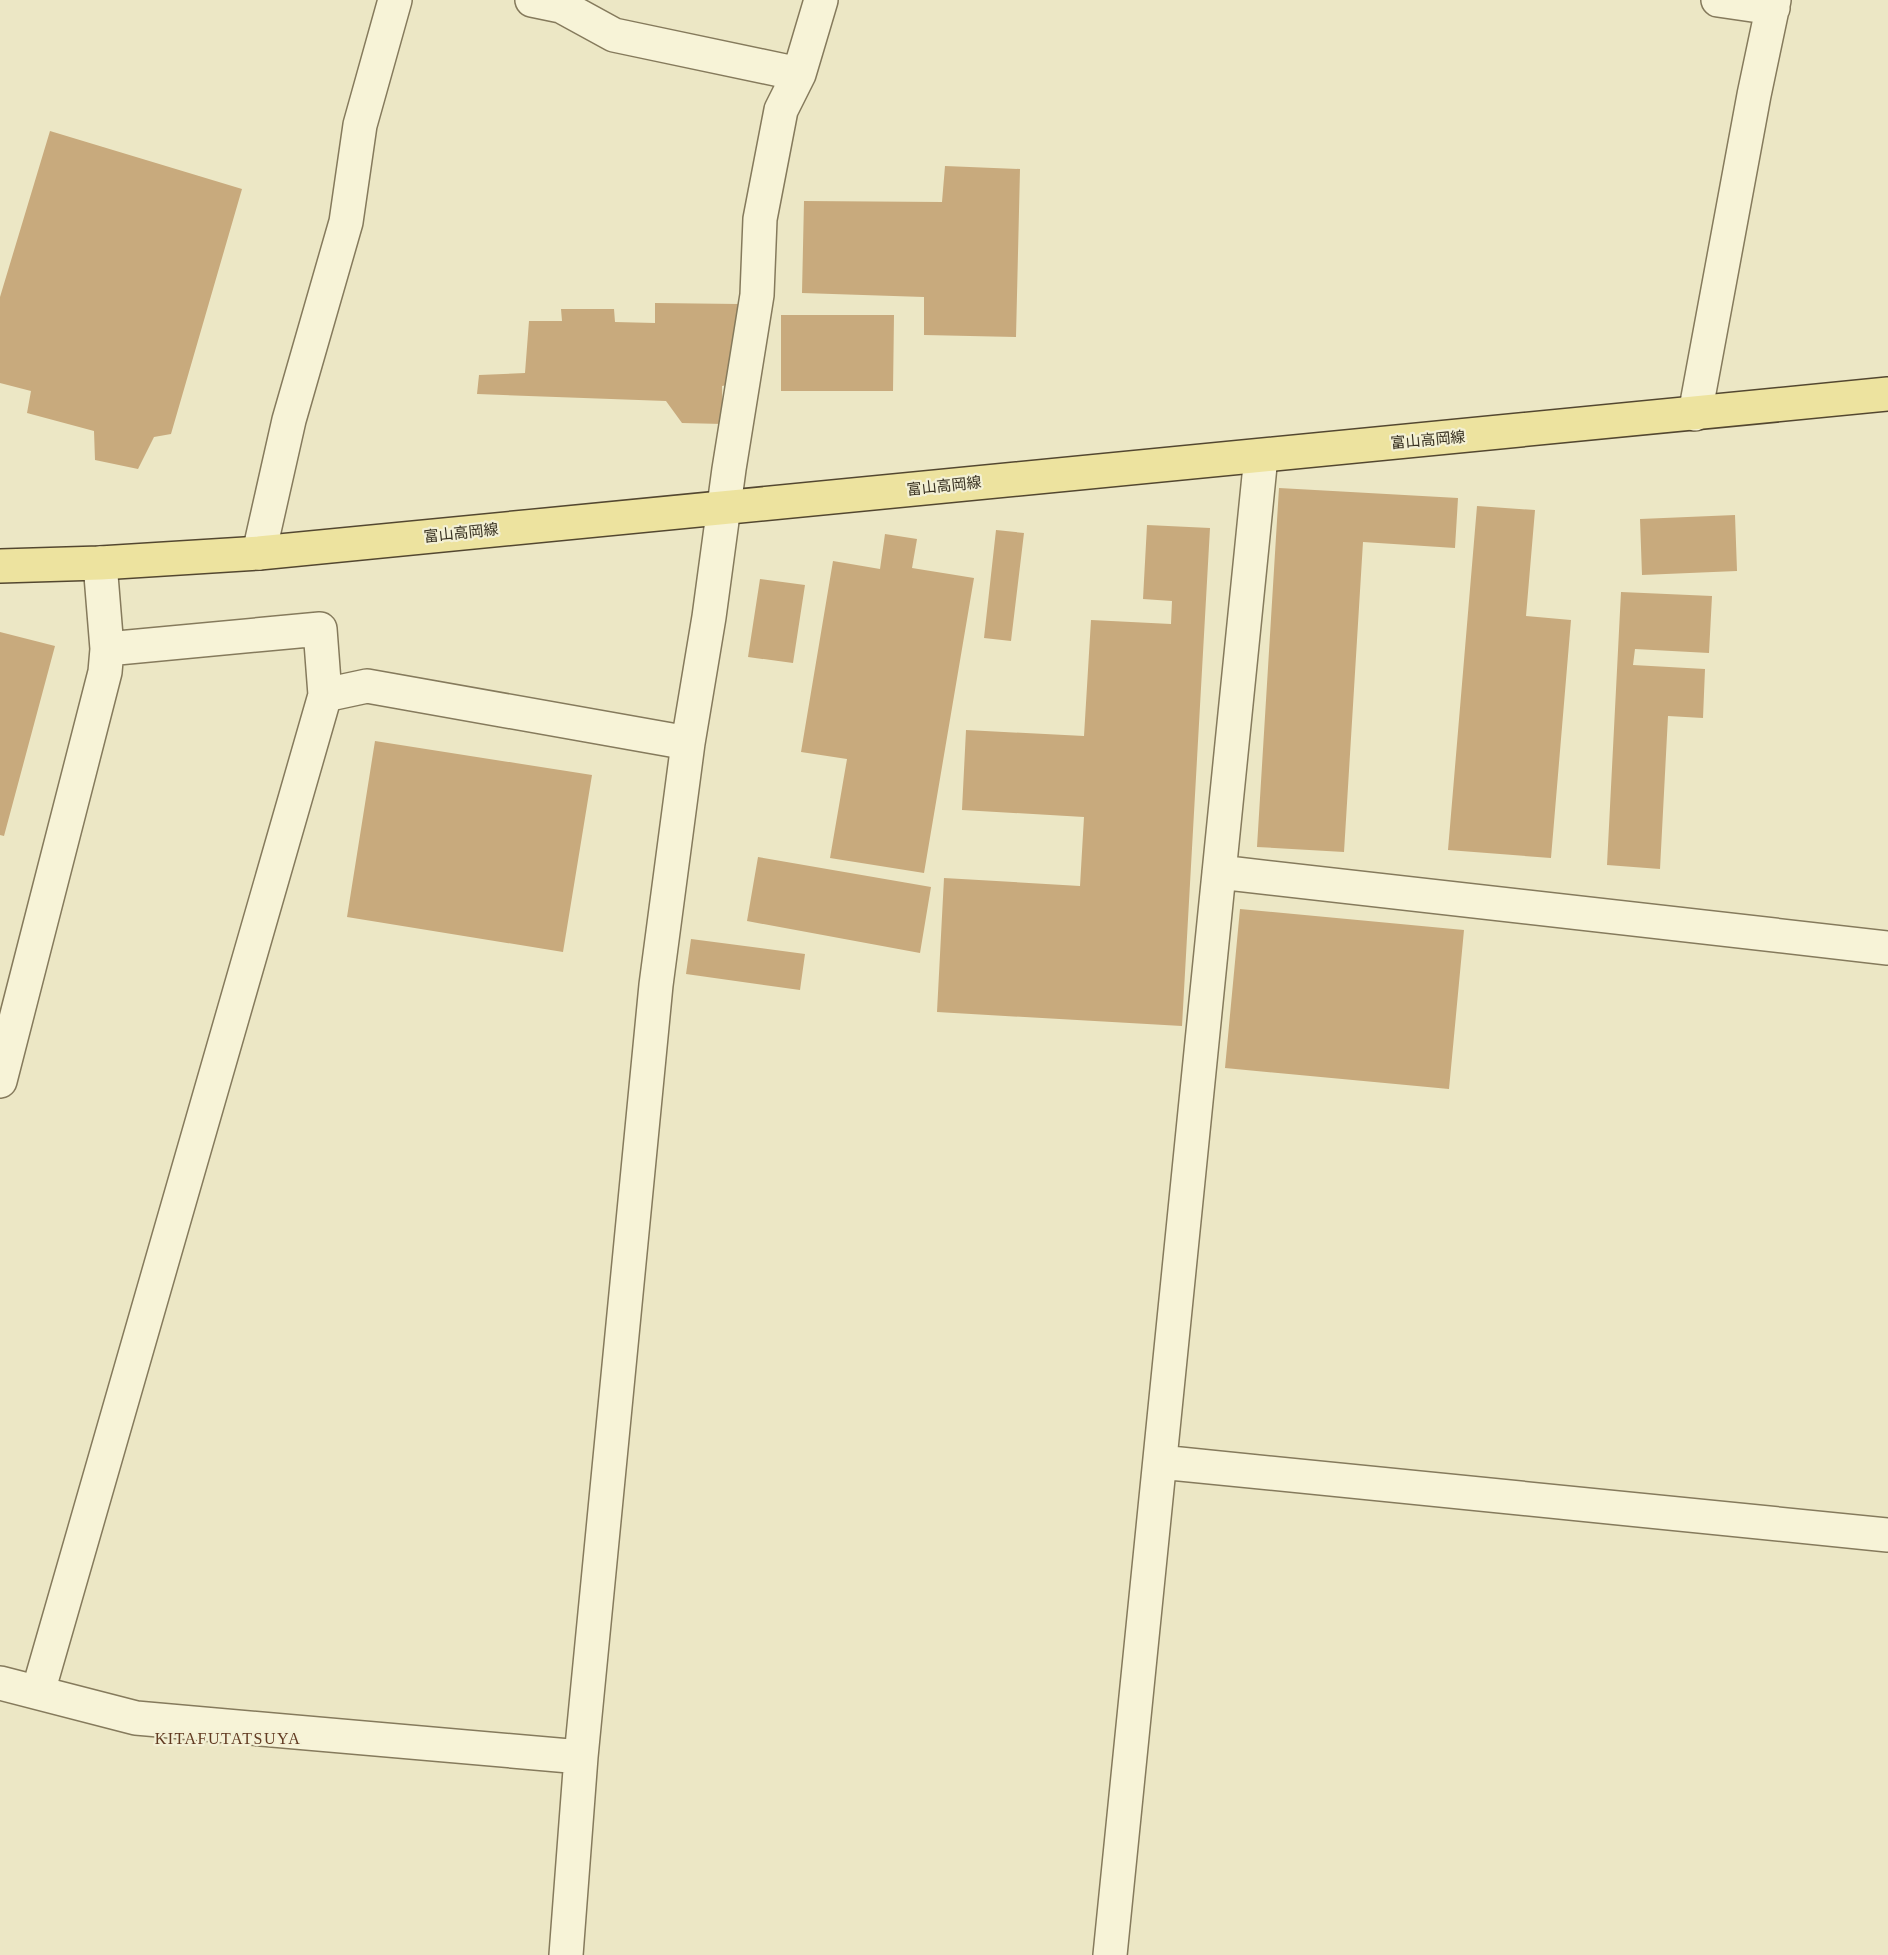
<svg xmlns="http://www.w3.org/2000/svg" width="1888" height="1955" viewBox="0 0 1888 1955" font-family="'Times New Roman','Noto Sans JP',serif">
<rect width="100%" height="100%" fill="#ece7c5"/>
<path fill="#c8aa7d" d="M50,131L242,189L171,434L154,437L138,469L95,460L94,431L27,413L31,391L0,383V297Z
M945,166L1020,169L1016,337L924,335V297L802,293L804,201L942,202Z
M655,303L739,304L733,384L722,386L723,424L682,423L666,401L477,394L479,375L525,373L529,321H562L561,309H614L615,322L655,323Z
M781,315H894L893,391H781Z
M1279,488L1458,498L1455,548L1363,542L1344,852L1257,847Z
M1477,506L1535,510L1526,616L1571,620L1551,858L1448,850Z
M1735,515L1737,571L1642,575L1640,519Z
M1147,525L1210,528L1182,1026L937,1012L944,878L1080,886L1084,817L962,810L966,730L1084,736L1091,620L1171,624L1172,601L1143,599Z
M996,530L1024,533L1011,641L984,638Z
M885,534L917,539L912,568L974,578L924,873L830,858L847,759L801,752L833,561L880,569Z
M760,579L805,585L793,663L748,657Z
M1621,592L1712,596L1709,653L1635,649L1633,665L1705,669L1703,718L1668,716L1660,869L1607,865Z
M0,632L55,646L4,836L0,835Z
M375,741L592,775L563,952L347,917Z
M758,857L931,887L920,953L747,921Z
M1240,909L1464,930L1449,1089L1225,1068Z
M691,939L805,954L800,990L686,974Z"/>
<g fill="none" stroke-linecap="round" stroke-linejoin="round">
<g stroke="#857a5c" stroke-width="36">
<path id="minor" d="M532,0L561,6L614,35L799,74
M1718,0L1773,8
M1695,414L1754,95L1774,0
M259,553L289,420L346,222L360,125L395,0
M100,563L107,649
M325,695L367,686L688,743
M1219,872L1888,948
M0,1081L105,672L107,649L320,629L325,695L38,1692
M1160,1462L1888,1535
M0,1683L136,1718L581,1757
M566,1955L581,1757L656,985L688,743L709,617L729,469L757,295L760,219L781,110L799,74L821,0
M1110,1955L1261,456"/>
</g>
<g stroke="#534730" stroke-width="36">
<path id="major" d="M0,566L100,563L259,553L1888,394"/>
</g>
<use href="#minor" stroke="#f7f3d7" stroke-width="33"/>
<use href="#major" stroke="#ede39f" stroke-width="33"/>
</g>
<g text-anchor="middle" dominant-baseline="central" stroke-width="4.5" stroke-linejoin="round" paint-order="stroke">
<g font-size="15" fill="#362f1f" stroke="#f3f0d4">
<text transform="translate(1428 440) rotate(-5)">富山高岡線</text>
<text transform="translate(944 486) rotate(-6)">富山高岡線</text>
<text transform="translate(461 533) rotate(-6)">富山高岡線</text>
</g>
<g font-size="16" letter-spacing="1.5" fill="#613a21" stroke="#f3f0d4">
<text x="228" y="1738">KITAFUTATSUYA</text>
</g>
</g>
</svg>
